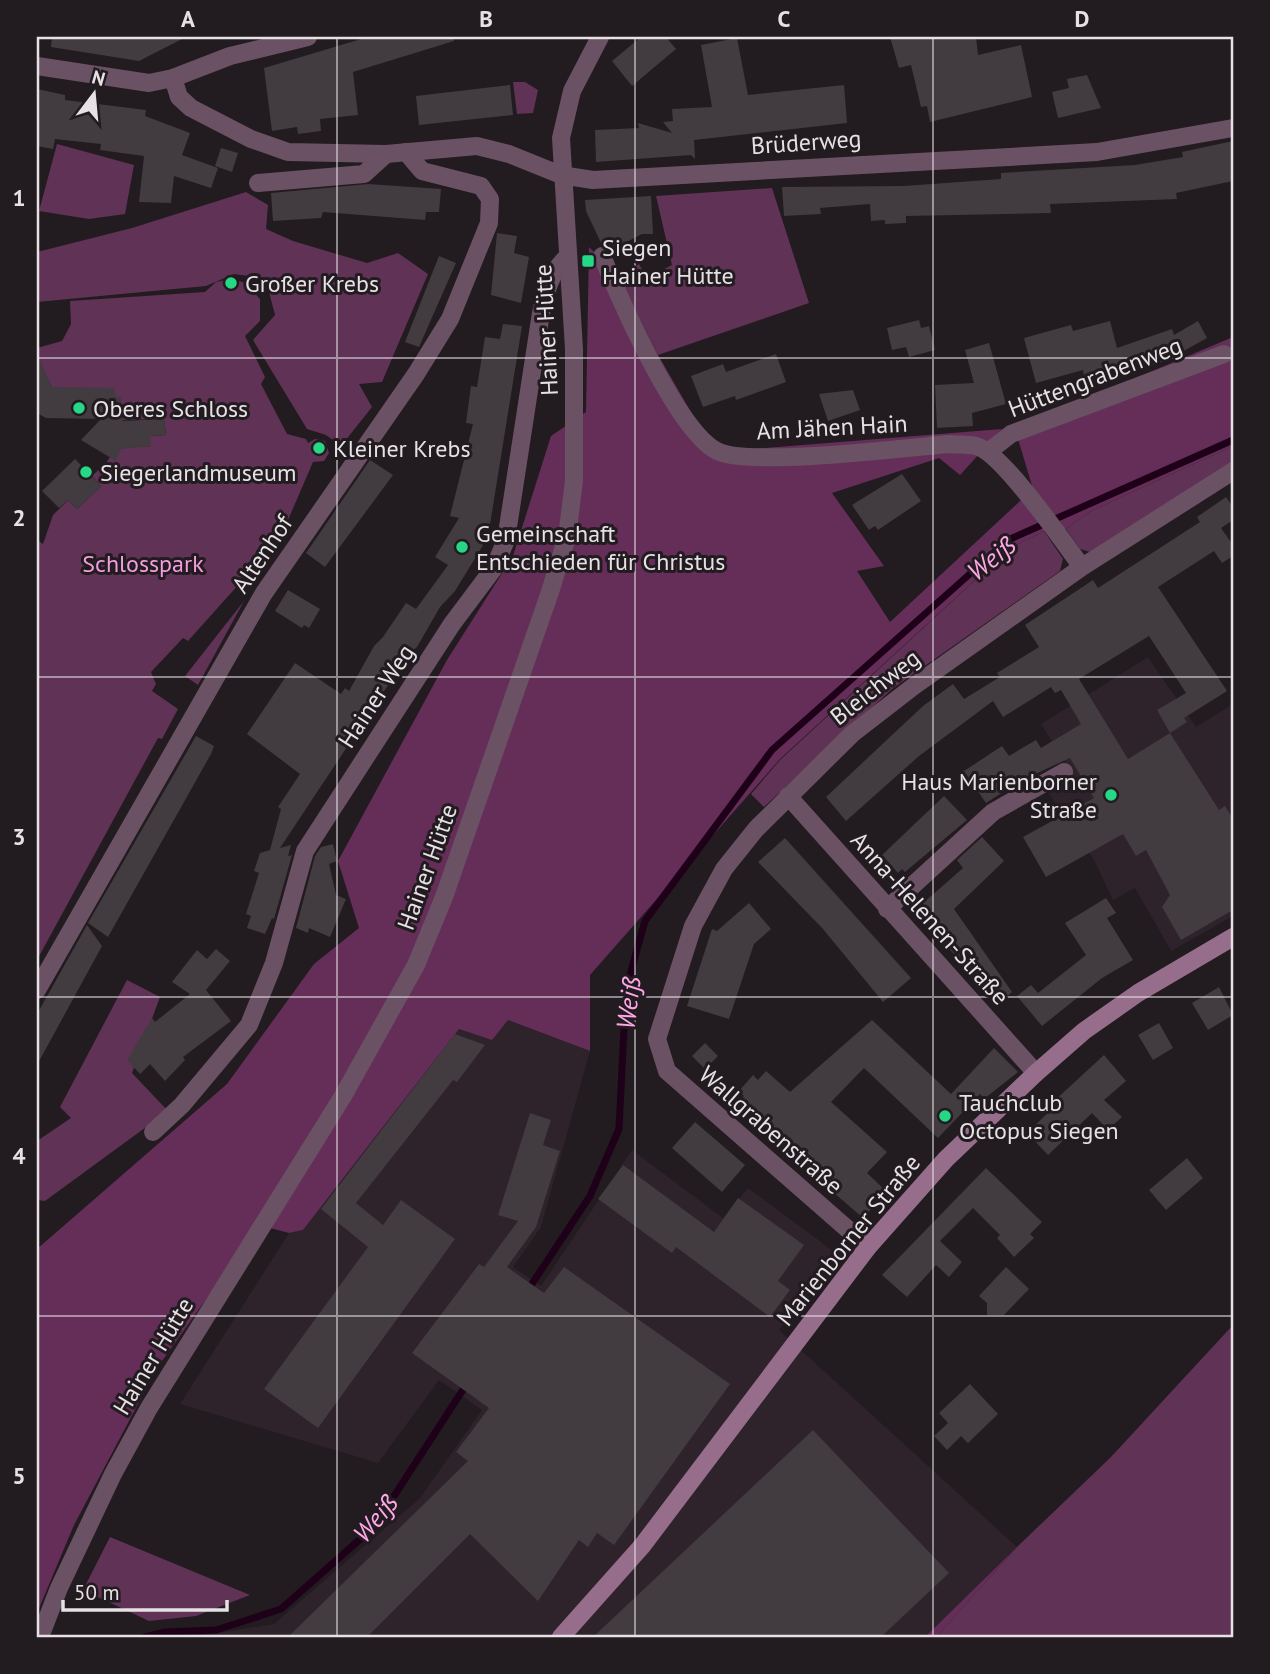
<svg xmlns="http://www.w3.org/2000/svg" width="1270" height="1674" viewBox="0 0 1270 1674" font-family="'PT Sans',sans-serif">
<rect width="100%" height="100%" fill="#221b20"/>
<path fill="#2e222b" d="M1148,657L1196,727L1233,704V916L1171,951L1135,888L1113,900L1094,860L1043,785L1069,768L1041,724Z
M507,1020L590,1051L541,1227L513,1267L541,1286L632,1150L723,1218L748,1188L840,1256L779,1330L1017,1547L925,1637H191L274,1624L420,1498L482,1410L439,1380L378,1463L180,1404L289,1233L303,1230L459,1029L492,1040Z"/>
<path fill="#603255" d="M513,82H525L538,90L533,113L517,114Z
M57,144L134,165L125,214L89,219L39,211Z
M772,188L809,303L658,355L618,276L639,264L647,278L672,265L656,196Z
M246,192L268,205L266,229L293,241L367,263L398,253L428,274L382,382L359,384L372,407L341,446L326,435L307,429L253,340L275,315L269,292L255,277L234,274L206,286L37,302V252L132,228Z
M231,279L246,283L260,299V321L245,336L265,377L261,384L287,434L306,439L308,443L315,439L325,441L329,453L324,461L313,462L285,527L265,555L188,641L183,638L151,672L156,684L152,691L178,709L162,739L158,738L37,960V540L43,544L53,515L68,500L77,509L101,486L92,476L106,463L120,442L126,448L151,446V436L166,435L164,419L123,420L120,398L52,387L41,365L37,367V348L62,341L71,324L70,301L205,292L216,282Z
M1233,446V465L1090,552L1080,549L1066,529L1091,511Z
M1044,531L1063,559L1060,571L892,689L764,807L751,794L780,760L1010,548Z
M244,601L198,685L185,676Z
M127,980L160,997L132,1073L168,1111L45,1201L37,1200V1141L71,1118L60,1107Z
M1233,1325V1637H936L1017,1547L1110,1458Z
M110,1537L250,1595L196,1616L149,1621L83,1590Z"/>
<path fill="#652e59" d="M589,247L618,276L658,355L714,452L1002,429L960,475L939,458L832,493L884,566L857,571L890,622L1033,489L1015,429L1233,337V446L1091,511L1066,529L1044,531L1010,548L780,759L590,975V1051L508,1020L492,1040L459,1029L303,1230L289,1233L259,1225L157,1368L74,1525L37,1613V1249L227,1084L314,964L359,928L338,861L447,660L513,556L551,436L586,412Z
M1017,1547L936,1637H925Z"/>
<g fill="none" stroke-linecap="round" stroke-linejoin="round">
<path stroke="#1f0019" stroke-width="7" d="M528,1290L590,1196L619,1129L626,989L645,921L772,750L1008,540L1233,440
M145,1637L165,1632L216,1630L281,1609L374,1527L468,1382"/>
</g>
<path fill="#423b40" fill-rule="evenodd" d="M52,37H186L139,61L51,47Z
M368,37H454V41L353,72L358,115L320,119L321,131L298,134L297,127L272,131L264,68Z
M641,37H666L676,49L632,86L612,61Z
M890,37H976L978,55L1021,45L1032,97L930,122L927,106L921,107L911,65L899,68Z
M737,38L748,95L844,85L847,123L694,140L695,159L691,155L596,162L595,130L639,128L638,123L672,133L663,122L673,121L672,109L712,107L701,45Z
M1087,75L1101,108L1058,118L1052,92L1069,88L1067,79Z
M510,85L513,115L419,125L416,96Z
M37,89L65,95V100L146,110L145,116L190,133L182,155L218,168L211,188L174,176L171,203L139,202L144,156L100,150L101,144L55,139L53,149L37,146Z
M1233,141V181L1176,193L1177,199L1050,204L1051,213L906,216V223L885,224V220L871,221L870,204L820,208L821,214L784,216L782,187L904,186L1001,179V173L1135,165L1183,157L1182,152Z
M221,148L238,153L232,172L215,166Z
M368,184L441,189L439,212H426L425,220L323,212L321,218L273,221L271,193Z
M651,196L653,234H642L611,250L602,245L586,211L585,200Z
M497,233L517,236L514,253L529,257L521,303L491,295Z
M439,256L456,263L419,347L405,342Z
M919,320L921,328L929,326L935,350L909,357L906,347L892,350L887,328Z
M1110,321L1117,348L1172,329L1174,335L1198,321L1207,338L1180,353L1181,355L1153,365L1151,358L1084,376L1083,370L1036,383L1024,338L1071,325L1073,331Z
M503,324L522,326L488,537L455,591L440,607L417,647L408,655L280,848L291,845L288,856L292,855L274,919L272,918L265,934L247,928L251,916L246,914L259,873L254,871L260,853L270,850L281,809L278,807L300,774L247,734L295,663L341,694L345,688L349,691L374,646L383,637L406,603L416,609L448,565L435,557L459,518L450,516L473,424L466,423L471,386L477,387L485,337L500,339Z
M989,343L1006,404L972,413L973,426L937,428L935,385L974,383L965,350Z
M37,354L52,387L114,388L116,397H120L123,421L164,419L166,435L151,436V446L121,449L116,461L81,440L101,419L46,418L37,413Z
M776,354L786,382L736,400L735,396L703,407L691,376L723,364L726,372Z
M853,390L860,410L828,421L819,394Z
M75,459L101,486L77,509L68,500L59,508L42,491Z
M370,460L393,475L325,567L306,553Z
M902,474L921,501L878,530L875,526L869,530L852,505Z
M1226,497L1233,507V520L1221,528L1233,545V556L1222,563L1214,551L1158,587L1227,691L1184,718L1187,722L1170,733L1219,810L1225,806L1233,819V910L1181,940L1162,907L1170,895L1146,850L1136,856L1123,834L1046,877L1023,837L1094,798L1070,758L1020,781L986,803L964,771L1002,746L1009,756L1036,740L1041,748L1081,724L1061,690L1055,693L1051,687L1003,717L993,701L919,756L846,821L826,797L923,706L953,684L964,699L1000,677L997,673L1039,647L1025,625L1093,580L1098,588L1200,522L1197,517ZM1149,636L1186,693L1157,710L1170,733L1128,759L1079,679Z
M288,590L320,609L309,628L304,625L302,628L275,611Z
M196,736L214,746L211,754L108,937L88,923Z
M944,796L967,820L905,872L902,869L898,873L882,855Z
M982,837L1004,861L954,909L1012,992L998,1004L937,935L944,929L922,904L963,868L957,860Z
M785,838L911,978L883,1002L823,929L758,862Z
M333,844L337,861L329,864L336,895L346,899L330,937L309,928L308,933L296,928L315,856L321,847Z
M1106,898L1116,913L1107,918L1133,960L1102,978L1042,1026L1017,996L1031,985L1038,993L1086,955L1065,923Z
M749,903L771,929L754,944L729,1019L687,1006L712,929L717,931Z
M87,925L102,946L37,1065V1014Z
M216,949L230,961L206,990L231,1021L183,1057L185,1060L165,1081L150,1064L140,1074L127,1060L152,1018L155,1022L190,994L172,982L197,950L207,959Z
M1219,987L1233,1015L1208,1030L1192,1003Z
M872,1020L951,1094L994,1048L1018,1072L984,1099L980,1094L938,1138L864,1068L831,1102L887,1152L867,1173L887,1192L863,1218L780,1146L785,1141L739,1101L744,1096L739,1091L753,1075L758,1080L766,1071L790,1092Z
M1159,1023L1173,1048L1153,1060L1138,1035Z
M455,1034L485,1045L457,1082L453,1080L356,1203L383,1225L401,1200L455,1239L318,1428L264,1389L368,1247L321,1209Z
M705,1043L718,1056L705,1069L692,1056Z
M1104,1055L1126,1081L1104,1100L1122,1117L1108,1130L1092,1113L1048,1155L1027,1133L1056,1105L1053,1102Z
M530,1113L551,1120L543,1145L560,1151L536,1227L507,1267L544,1293L564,1267L730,1384L614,1545L597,1533L588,1547L579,1540L538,1601L470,1534L367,1637H288L468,1461L456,1452L489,1408L412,1353L479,1264L484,1267L518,1221L498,1215Z
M695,1122L745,1165L722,1192L672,1148Z
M1187,1158L1203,1178L1166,1210L1149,1190Z
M623,1165L714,1232L738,1198L804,1245L778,1281L790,1290L770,1317L676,1247L672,1253L598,1199Z
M986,1168L1042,1222L1030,1234L1034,1238L1014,1257L997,1238L1000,1235L973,1208L940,1241L962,1262L949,1277L936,1265L907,1297L882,1275Z
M1006,1267L1029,1289L1004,1315H987V1303L979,1296Z
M970,1384L998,1414L968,1443L961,1436L947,1450L934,1436L948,1423L939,1413Z
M813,1430L949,1573L881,1637H593Z"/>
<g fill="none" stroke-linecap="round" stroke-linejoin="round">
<path stroke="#6a5164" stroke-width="18" d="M37,66L149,83L173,78L230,56L308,37
M258,183L364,174L386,154
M602,256C620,299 677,431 717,451C748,467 905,448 949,444C957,445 968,444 976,446C1002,452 1064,543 1082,567
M988,452L1011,434L1224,354
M788,796L1036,1073
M887,909L993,812L1064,772
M37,990L264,593L416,374L450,319L489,223L490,199L481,186L422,171L406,152
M153,1132L182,1105L249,1025L274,963L305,851L452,624L494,568L506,540L541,313C546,291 550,273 567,257
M868,1247L667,1071L657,1039L693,926L724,869L756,829L852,734L914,686L1082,567L1233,471"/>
<path stroke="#6a5164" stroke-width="18" d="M173,78L179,97L191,108L251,139L288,152L386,154L477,146L509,154L561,175L593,180L1097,152L1233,128
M40,1637L59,1588L113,1474L149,1408L343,1096L416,965L444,897L550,592L567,537L574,481V349L561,138L572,91L600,37"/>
<path stroke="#976d8c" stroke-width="18" d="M561,1637L642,1546L868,1247L946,1159L1036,1073L1084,1031L1138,993L1233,937"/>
</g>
<path fill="none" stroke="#e5e1e4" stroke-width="2" stroke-opacity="0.55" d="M337,37V1637M635,37V1637M933,37V1637M37,358H1233M37,677H1233M37,997H1233M37,1316H1233"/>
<g fill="#26d886" stroke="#221b20" stroke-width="2.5">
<rect x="581" y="254" width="14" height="14" rx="3.5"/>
<circle cx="231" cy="283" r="7"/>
<circle cx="79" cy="408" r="7"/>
<circle cx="319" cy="448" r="7"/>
<circle cx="86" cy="472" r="7"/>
<circle cx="462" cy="547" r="7"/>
<circle cx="1111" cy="795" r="7"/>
<circle cx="945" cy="1116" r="7"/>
</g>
<g text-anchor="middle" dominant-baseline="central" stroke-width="6" stroke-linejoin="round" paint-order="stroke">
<g font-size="24" fill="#e5e1e4" stroke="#221b20">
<text transform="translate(806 142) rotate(-4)">Brüderweg</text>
<text transform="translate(546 330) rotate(-93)">Hainer Hütte</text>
<text transform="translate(1095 377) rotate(-21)">Hüttengrabenweg</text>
<text transform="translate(832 427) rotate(-3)">Am Jähen Hain</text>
<text transform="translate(262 554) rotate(-56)">Altenhof</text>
<text transform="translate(875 687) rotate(-38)">Bleichweg</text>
<text transform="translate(376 696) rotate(-57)">Hainer Weg</text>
<text transform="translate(427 867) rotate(-70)">Hainer Hütte</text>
<text transform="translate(930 918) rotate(48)">Anna-Helenen-Straße</text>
<text transform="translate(771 1130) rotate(41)">Wallgrabenstraße</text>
<text transform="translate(848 1240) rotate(-51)">Marienborner Straße</text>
<text transform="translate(153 1356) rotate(-59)">Hainer Hütte</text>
</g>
<g font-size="24" fill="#e5e1e4" stroke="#221b20" text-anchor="start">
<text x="602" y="247">Siegen<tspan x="602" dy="28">Hainer Hütte</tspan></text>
<text x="245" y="283">Großer Krebs</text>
<text x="93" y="408">Oberes Schloss</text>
<text x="333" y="448">Kleiner Krebs</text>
<text x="100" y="472">Siegerlandmuseum</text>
<text x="476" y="533">Gemeinschaft<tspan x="476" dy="28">Entschieden für Christus</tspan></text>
<text x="1097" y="781" text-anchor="end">Haus Marienborner<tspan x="1097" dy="28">Straße</tspan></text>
<text x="959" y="1102">Tauchclub<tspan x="959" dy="28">Octopus Siegen</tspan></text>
</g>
<g font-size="24" fill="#f39dde" stroke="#221b20">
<text x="143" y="563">Schlosspark</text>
</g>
<g font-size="26" font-style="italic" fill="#fda7e7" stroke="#221b20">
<text transform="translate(991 558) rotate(-39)">Weiß</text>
<text transform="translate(628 1003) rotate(-83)">Weiß</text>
<text transform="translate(375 1518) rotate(-50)">Weiß</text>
</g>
</g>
<rect width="1270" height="1674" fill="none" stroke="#221b20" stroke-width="77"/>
<g transform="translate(94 94) rotate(16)" stroke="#221b20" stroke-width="5" paint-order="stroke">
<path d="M0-5L12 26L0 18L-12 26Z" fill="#e5e1e4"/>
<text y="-10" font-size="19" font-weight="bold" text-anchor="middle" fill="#e5e1e4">N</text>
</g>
<path d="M63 1600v10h164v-10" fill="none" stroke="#e5e1e4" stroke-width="3.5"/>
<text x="74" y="1600" font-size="21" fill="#e5e1e4" stroke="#221b20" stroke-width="5" paint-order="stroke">50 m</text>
<rect x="38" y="38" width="1194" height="1598" fill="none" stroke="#e5e1e4" stroke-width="2.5"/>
<g font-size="23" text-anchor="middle" font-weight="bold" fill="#e5e1e4">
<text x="188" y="27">A</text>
<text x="486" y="27">B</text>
<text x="784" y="27">C</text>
<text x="1082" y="27">D</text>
<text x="19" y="206">1</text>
<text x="19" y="526">2</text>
<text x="19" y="845">3</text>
<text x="19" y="1164">4</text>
<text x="19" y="1484">5</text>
</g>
</svg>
